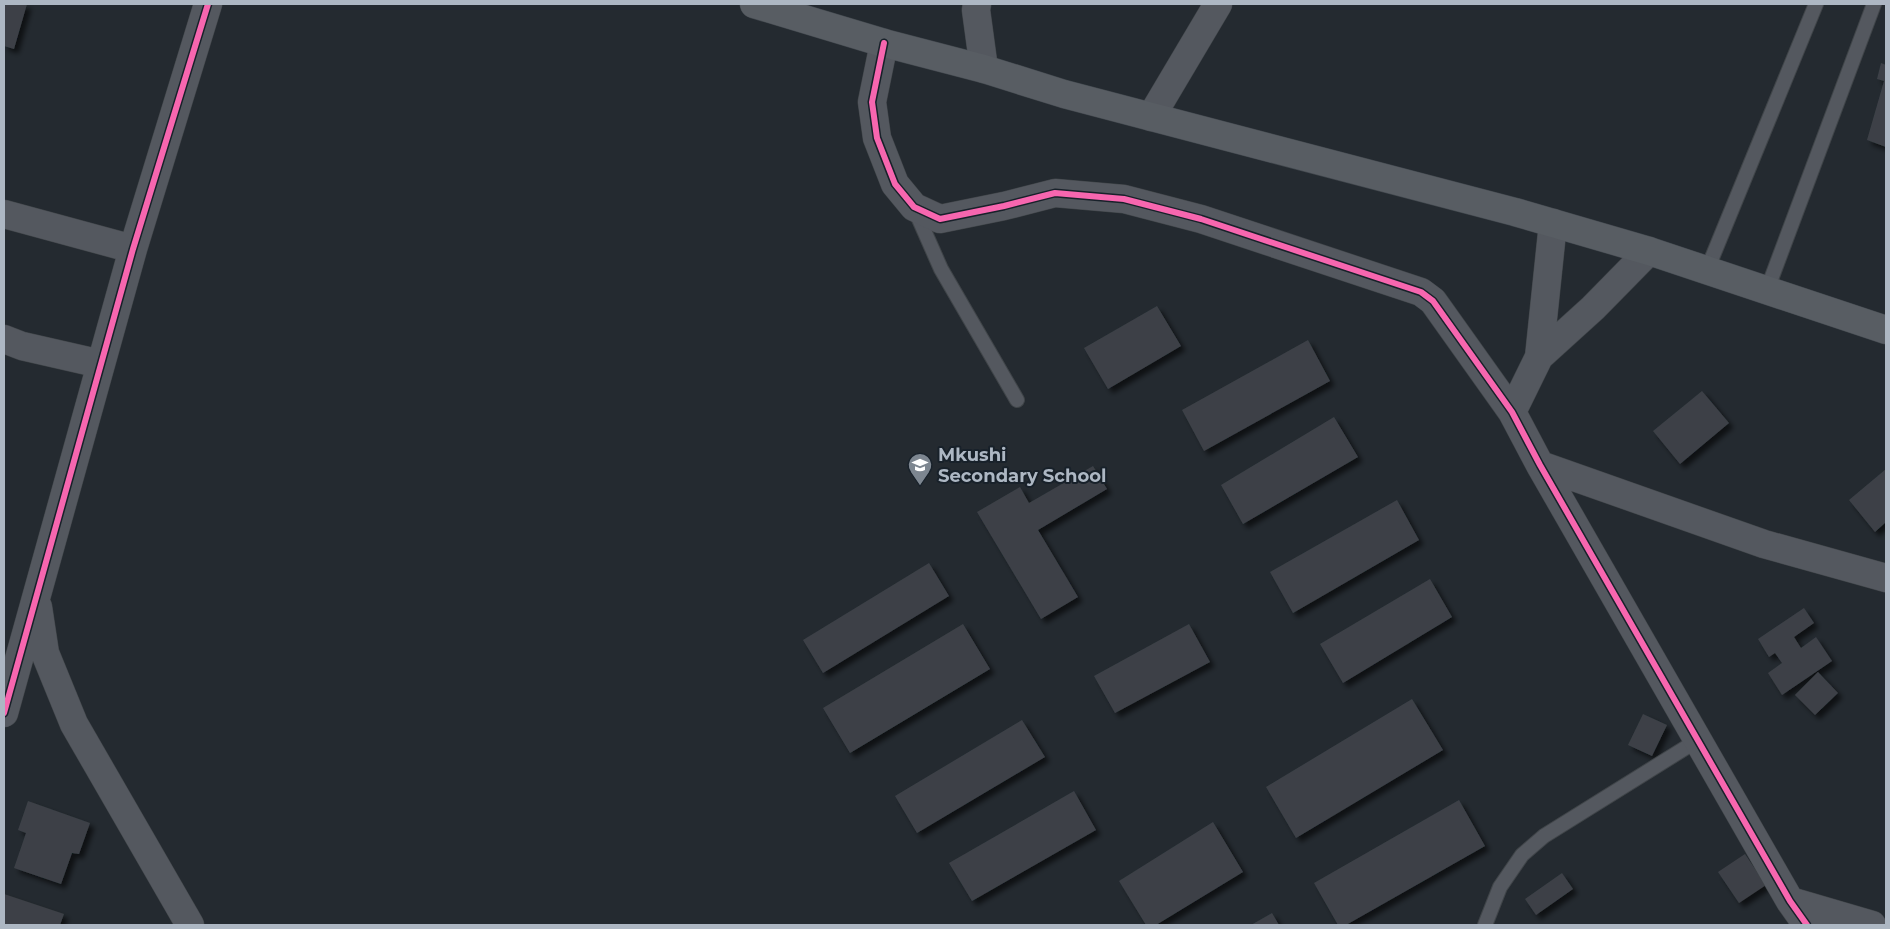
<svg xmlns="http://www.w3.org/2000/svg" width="1890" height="929" viewBox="0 0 1890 929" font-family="Montserrat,sans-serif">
<defs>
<filter id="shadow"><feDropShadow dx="4.5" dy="4.5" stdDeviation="2.5" flood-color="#0009"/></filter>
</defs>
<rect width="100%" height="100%" fill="#242a30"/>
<path fill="#3c4147" filter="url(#shadow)" d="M4,4H27L14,49L4,46Z
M1881,63L1886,65V147L1867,140L1884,81L1877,79Z
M1157,306L1181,346L1108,389L1084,348Z
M1308,340L1330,381L1204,451L1182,410Z
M1702,391L1729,423L1680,464L1653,431Z
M1334,417L1358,457L1243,524L1221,485Z
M1093,466L1107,489L1038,530L1078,597L1041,619L977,512L1020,487L1029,503Z
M1886,469V522L1875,532L1849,500Z
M1397,500L1419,540L1293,613L1270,572Z
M929,563L949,596L823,673L803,640Z
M1430,579L1452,617L1343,683L1320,644Z
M1804,608L1814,623L1794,637L1801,648L1816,637L1832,661L1782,695L1768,673L1782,663L1775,653L1769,657L1758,639Z
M963,624L990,669L850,753L823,708Z
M1189,624L1210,662L1115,713L1094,676Z
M1818,672L1838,693L1815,715L1795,695Z
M1412,699L1443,750L1296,838L1266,787Z
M1643,714L1667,725L1652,756L1628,745Z
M1022,720L1045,757L917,833L895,796Z
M1074,791L1096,830L972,901L949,863Z
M1459,800L1485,846L1346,925H1338L1314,883Z
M28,801L90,823L79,854L72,853L61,884L14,868L26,833L18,830Z
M1213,822L1243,872L1156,925H1146L1119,881Z
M1745,854L1766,885L1739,903L1718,872Z
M1562,873L1573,889L1536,915L1525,899Z
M4,894L64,914L60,925H4Z
M1272,913L1279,925H1251Z"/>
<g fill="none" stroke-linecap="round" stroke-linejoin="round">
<g stroke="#404549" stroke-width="16">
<path id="lane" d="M915,210L941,269L1017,400
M1707,270L1816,4
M1767,290L1874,4
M1485,925L1500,887L1522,855L1544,836L1698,740"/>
</g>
<g stroke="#404549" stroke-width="29">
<path id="street" d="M977,4L976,10L984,69
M884,43L872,102L877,138L895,184L914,207L940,219L1004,206L1055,193L1124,199L1201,219L1421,292L1433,301L1512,412L1540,465L1790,901L1807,925
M1151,117L1218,4
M4,214L133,249
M4,339L22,346L101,364
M1539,357L1553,223
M1512,412L1539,357L1593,308L1649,251
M1540,465L1764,544L1886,578
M38,607L45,653L74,724L190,925
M4,713L133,249L208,4
M1790,901L1872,925"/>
</g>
<g stroke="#41474d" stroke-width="29">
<path id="secondary" d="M754,4L884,43L984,69L1064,94L1515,212L1649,251L1886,330"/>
</g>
<use href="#lane" stroke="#54585f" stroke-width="14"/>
<use href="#street" stroke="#54585f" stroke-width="28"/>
<use href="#secondary" stroke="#585d63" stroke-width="28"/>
<g stroke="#18212a" stroke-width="9">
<path id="cycleway" d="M884,43L872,102L877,138L895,184L914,207L940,219L1004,206L1055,193L1124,199L1201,219L1421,292L1433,301L1512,412L1540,465L1790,901L1807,925
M4,713L133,249L208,4"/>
</g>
<use href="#cycleway" stroke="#f766af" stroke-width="6"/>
</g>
<defs>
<g id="school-pin" transform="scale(1.25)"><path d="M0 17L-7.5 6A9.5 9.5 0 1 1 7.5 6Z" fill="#7d8690" stroke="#18212a"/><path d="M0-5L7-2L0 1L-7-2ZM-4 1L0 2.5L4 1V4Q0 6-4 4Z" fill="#fff"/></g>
</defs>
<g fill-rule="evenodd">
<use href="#school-pin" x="920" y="465"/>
</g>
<g text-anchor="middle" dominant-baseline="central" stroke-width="4" stroke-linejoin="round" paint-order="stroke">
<g font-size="18" font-weight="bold" fill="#adb7c3" stroke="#18212a" text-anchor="start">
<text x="938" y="455">Mkushi<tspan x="938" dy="21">Secondary School</tspan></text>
</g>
</g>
<rect width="1890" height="929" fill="none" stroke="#adb7c3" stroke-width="10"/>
</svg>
